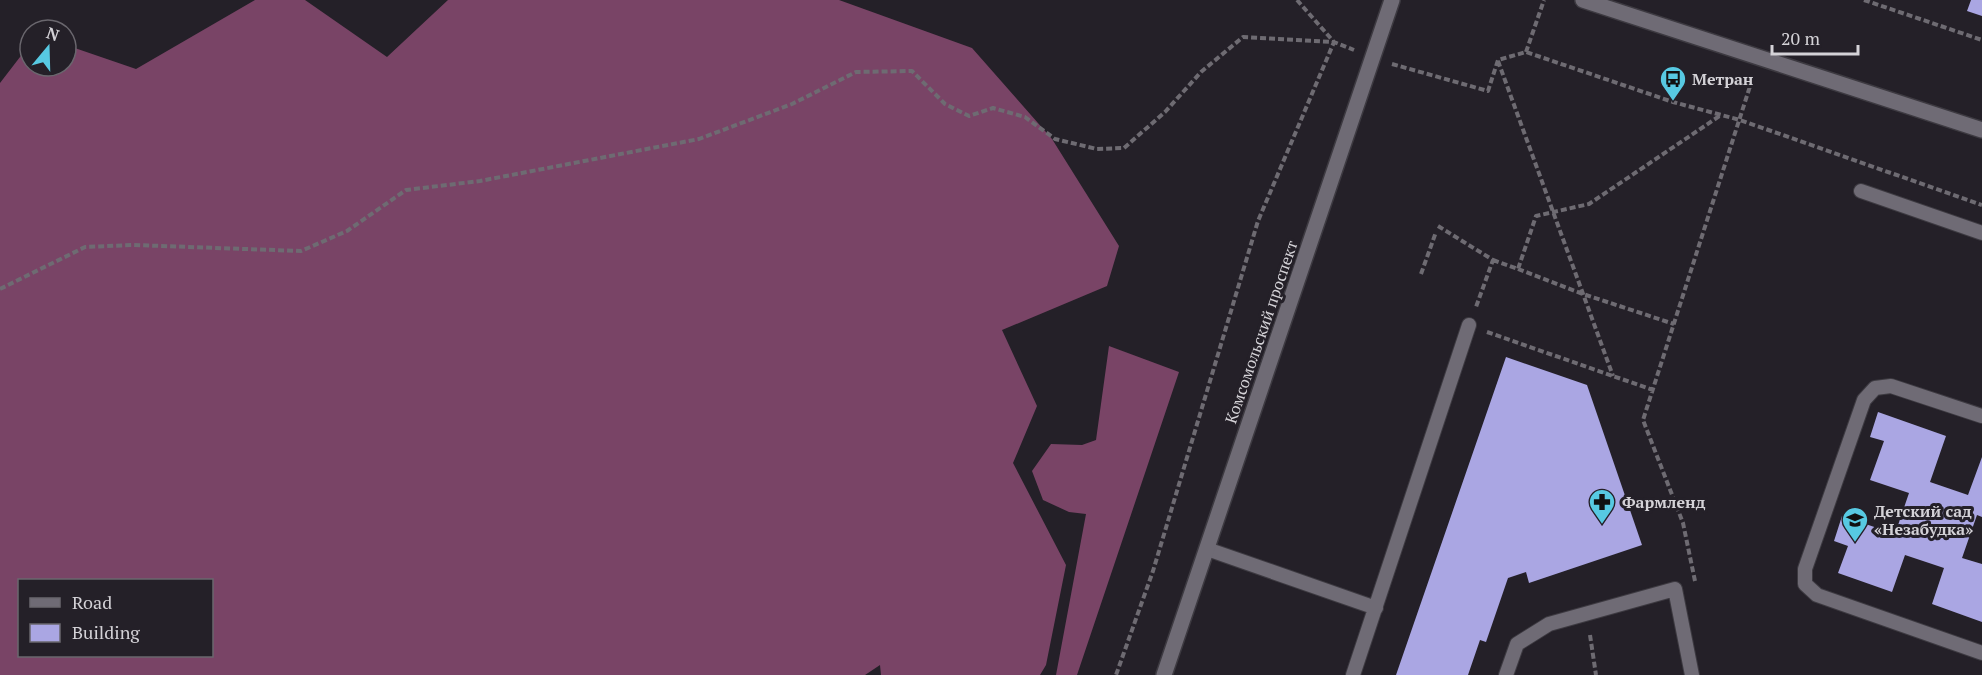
<svg xmlns="http://www.w3.org/2000/svg" width="1982" height="675" viewBox="0 0 1982 675" font-family="'PT Serif',serif">
<rect width="100%" height="100%" fill="#242028"/>
<path fill="#794466" fill-rule="evenodd" d="M255,0H305L387,57L448,0H839L972,48L1052,139L1119,246L1107,286L1002,330L1037,406L1013,463L1066,565L1046,665L1040,675H881L880,665L865,675H0V83L30,44V66H66V45L136,69ZM20,580H212V656H20Z
M1109,346L1179,372L1077,675H1056L1086,514L1069,512L1043,500L1032,471L1051,444L1082,445L1096,440Z"/>
<path fill="#aaa6e3" d="M1971,0H1982V16L1967,11Z
M1506,357L1587,385L1642,545L1529,583L1526,572L1508,578L1486,642L1480,640L1468,675H1396Z
M1878,412L1946,436L1930,482L1968,495L1982,457V517L1977,515L1962,558L1982,564V622L1932,604L1944,568L1905,555L1892,592L1838,573L1848,546L1834,541L1842,516L1895,534L1909,493L1870,480L1884,441L1870,437Z"/>
<g fill="none" stroke-linecap="round" stroke-linejoin="round">
<g stroke="#3d3a41" stroke-width="16">
<path id="service" d="M1861,191L1982,233
M1982,416L1891,386L1875,388L1864,400L1805,569V584L1817,595L1982,653
M1207,549L1376,608
M1353,675L1469,325
M1506,675L1517,644L1549,624L1675,589L1692,675"/>
</g>
<g stroke="#3d3a41" stroke-width="18">
<path id="tertiary" d="M1583,0L1982,130
M1164,675L1392,0"/>
</g>
<path stroke="#6e6b72" stroke-width="4" stroke-dasharray="6 3" stroke-linecap="butt" d="M1297,0L1334,42L1354,50
M1864,0L1982,40
M1526,52L1544,0
M1498,61L1613,376
M1392,64L1488,91L1498,60L1526,52L1673,102L1740,120L1982,205
M1438,226L1493,260L1476,307
M1493,260L1518,269L1536,216L1589,204L1721,115
M1518,269L1583,294L1674,324
M1421,274L1436,232
M0,289L85,247L134,245L301,251L347,231L406,190L480,181L699,139L792,104L856,72L912,71L945,104L969,116L993,108L1025,117L1055,139L1097,149L1124,148L1165,112L1201,72L1243,37L1334,42L1258,221L1153,571L1116,675
M1487,332L1653,390
M1695,581L1683,523L1643,420L1753,77
M1590,635L1596,675"/>
<use href="#service" stroke="#6f6b75" stroke-width="14"/>
<use href="#tertiary" stroke="#6f6b75" stroke-width="15"/>
</g>
<defs>
<g id="bus-pin" transform="scale(1.35)"><path d="M0 17L-7.5 6A9.5 9.5 0 1 1 7.5 6Z" fill="#57c9e2" stroke="#242028"/><path d="M-5-6H5V4H4V6H2V4H-2V6H-4V4H-5ZM-3.5-4V0h7V-4ZM-3.5 1.2v1.5H-2V1.2ZM2 1.2v1.5H3.5V1.2Z" fill="#111"/></g>
<g id="pharmacy-pin" transform="scale(1.35)"><path d="M0 17L-7.5 6A9.5 9.5 0 1 1 7.5 6Z" fill="#57c9e2" stroke="#242028"/><path d="M-2-6h4v4h4v4h-4v4h-4v-4h-4v-4h4Z" fill="#111"/></g>
<g id="school-pin" transform="scale(1.35)"><path d="M0 17L-7.5 6A9.5 9.5 0 1 1 7.5 6Z" fill="#57c9e2" stroke="#242028"/><path d="M0-5L7-2L0 1L-7-2ZM-4 1L0 2.5L4 1V4Q0 6-4 4Z" fill="#111"/></g>
</defs>
<g fill-rule="evenodd">
<use href="#bus-pin" x="1673" y="79"/>
<use href="#pharmacy-pin" x="1602" y="502"/>
<use href="#school-pin" x="1855" y="520"/>
</g>
<g text-anchor="middle" dominant-baseline="central" stroke-width="6" stroke-linejoin="round" paint-order="stroke">
<g font-size="16" font-weight="bold" fill="#d4d2d7" stroke="#242028" text-anchor="start">
<text x="1692" y="79">Метран</text>
<text x="1622" y="502">Фармленд</text>
<text x="1874" y="511">Детский сад<tspan x="1874" dy="18">«Незабудка»</tspan></text>
</g>
<g font-size="16" fill="#d4d2d7" stroke="#242028">
<text transform="translate(1261 332) rotate(-71)">Комсомольский проспект</text>
</g>
</g>
<rect x="18" y="579" width="195" height="78" fill="#242028" stroke="#6a676e" stroke-width="1.5"/>
<rect x="30" y="598" width="30" height="9" fill="#6f6b75" stroke="#6a676e" stroke-width="1.5"/>
<text x="72" y="609" font-size="18" fill="#d4d2d7">Road</text>
<rect x="30" y="624" width="30" height="18" fill="#aaa6e3" stroke="#6a676e" stroke-width="1.5"/>
<text x="72" y="639" font-size="18" fill="#d4d2d7">Building</text>
<g transform="translate(48 48) rotate(19)"><circle r="28" fill="#242028" stroke="#6a676e" stroke-width="1.5"/>
<path d="M0-4.5L10 22L0 15L-10 22Z" fill="#57c9e2"/>
<text y="-9" font-size="16" font-weight="bold" text-anchor="middle" fill="#d4d2d7">N</text>
</g>
<path d="M1772 45v9h86v-9" fill="none" stroke="#d4d2d7" stroke-width="3"/>
<text x="1781" y="45" font-size="18" fill="#d4d2d7" stroke="#242028" stroke-width="4.5" paint-order="stroke">20 m</text>
</svg>
